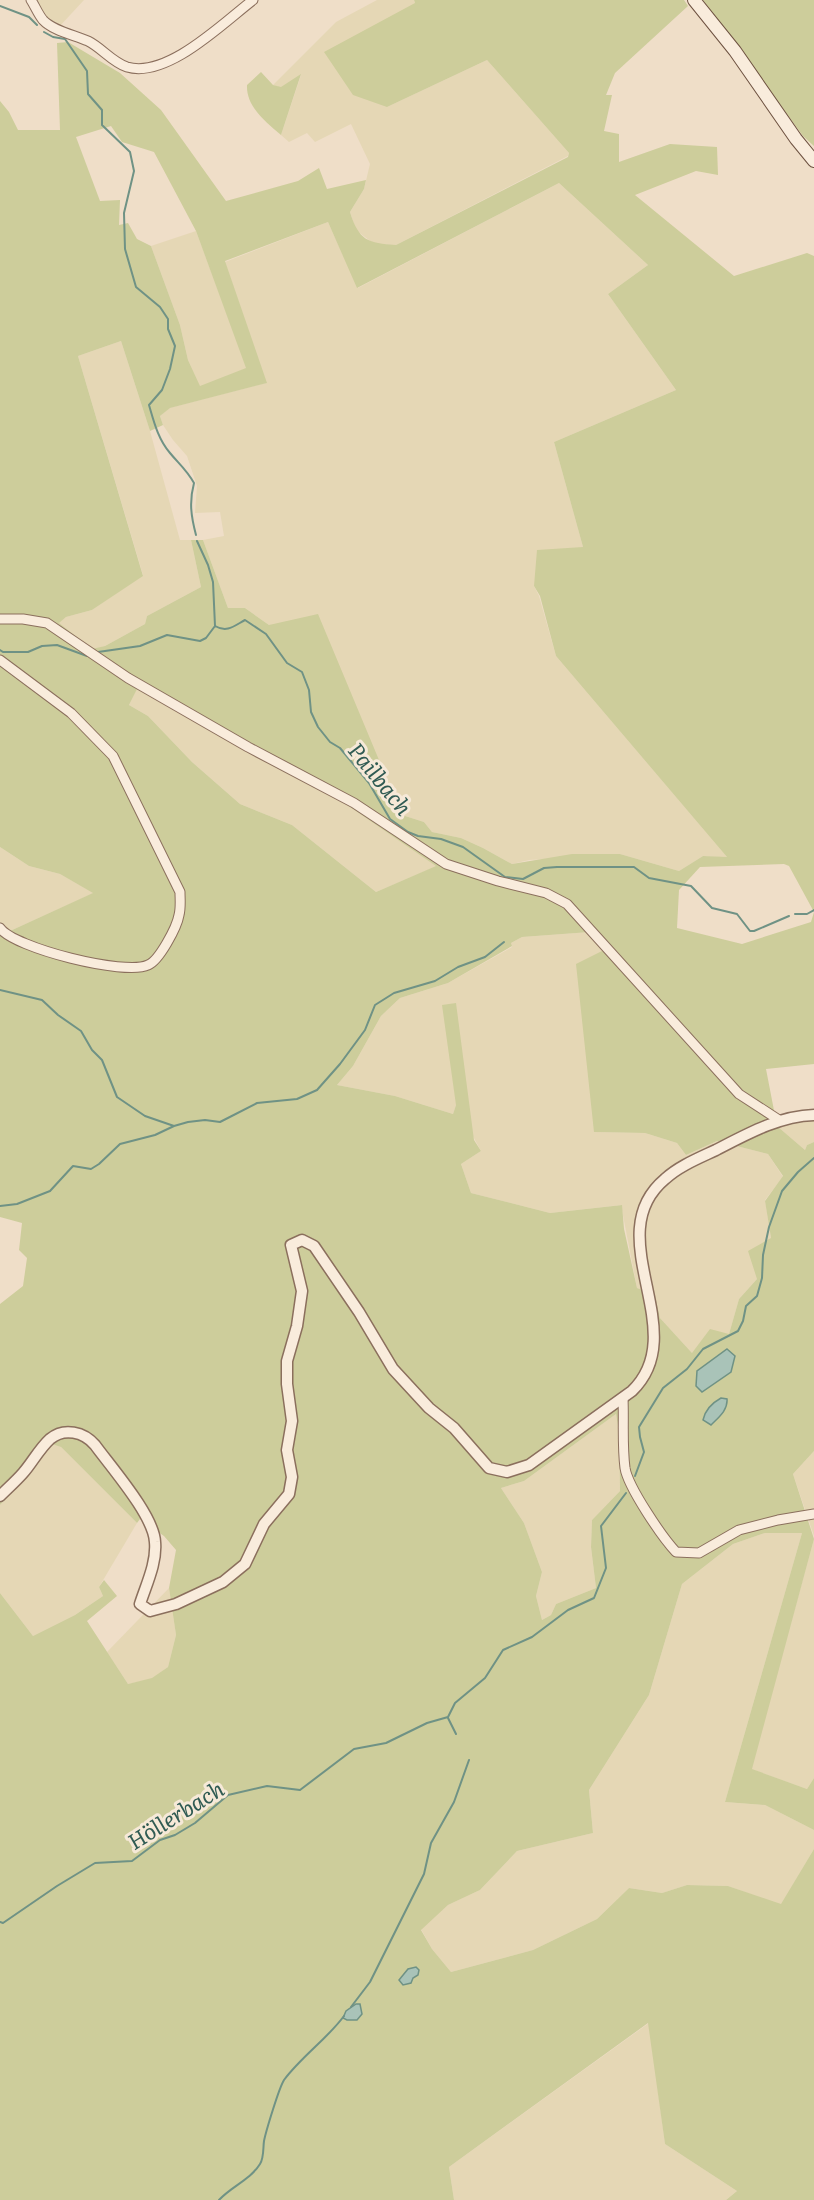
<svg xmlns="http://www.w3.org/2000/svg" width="814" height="2200" viewBox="0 0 814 2200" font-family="Literata,serif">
<rect width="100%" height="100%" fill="#efdec8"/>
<path fill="#e5d7b5" d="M35,0H84L59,27L48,21Z
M377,0H414L415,3L387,107L487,60L569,153L568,156L396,245L374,244L356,230L350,212L364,189L370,164L351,124L315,142L307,133L289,142L281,135L301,75L281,88L273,85L336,22Z
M559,183L648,265L608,294L676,390L554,442L583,547L534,586L539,596L556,656L728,858L703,856L679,871L620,854L529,860L512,864L483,848L461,838L432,832L424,822L402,815L269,625L245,608H228L203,540L224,536L220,512L195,513L197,486L187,456L173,440L163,425L160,416L169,408L266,383L225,262L328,222L358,288Z
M196,231L247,368L200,387L188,360L180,325L151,246Z
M121,341L150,431L180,540H191L201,587L147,616L145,624L105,646L92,650L58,623L66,617L92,610L143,575L78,356Z
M137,688L331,794L437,866L376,892L292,825L240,804L192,762L148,716L129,705Z
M0,847L29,866L60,874L94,893L10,931L0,933Z
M590,932L604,950L594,1132L645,1133L677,1143L686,1155L717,1141L768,1154L783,1177L765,1200L771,1238L757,1279L739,1299L729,1334L692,1353L660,1318L655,1295L637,1288L621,1205L550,1213L471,1193L461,1164L481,1151L456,1105L453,1114L395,1096L337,1085L353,1066L381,1016L400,998L448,983L512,947L511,943L522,937Z
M814,1119V1142L807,1145L805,1150L777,1126Z
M616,1414L619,1432L620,1491L592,1520L591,1547L596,1588L556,1604L551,1615L542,1620L536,1596L542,1572L524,1523L501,1488L524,1481Z
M52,1443L61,1447L137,1523L99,1587L103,1596L75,1615L33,1636L0,1593V1505L19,1485Z
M814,1451V1536L793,1474Z
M765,1533H802L725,1802L765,1805L814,1830V1849L781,1905L728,1886L687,1885L662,1893L629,1888L597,1919L533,1950L451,1972L432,1949L421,1929L448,1905L480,1890L517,1851L593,1833L589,1790L649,1695L682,1584L733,1544Z
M814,1539V1778L807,1789L751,1769Z
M169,1588L176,1635L168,1667L152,1679L128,1684L107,1652Z
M649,2023L665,2144L737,2191L726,2200H454L449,2167Z"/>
<path fill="#cdcd9b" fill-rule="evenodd" d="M414,0H684L688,6L615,73L606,95H612L604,131L619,134V162L670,144L717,147L718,175L696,171L635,195L734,276L807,253L814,256V1064L766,1069L777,1126L805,1150L807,1145L814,1142V1451L793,1474L814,1539L752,1769L807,1789L814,1778V1830L765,1805L725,1802L802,1533H765L733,1544L682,1584L649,1695L589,1790L593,1833L517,1851L480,1890L448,1905L421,1930L432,1949L451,1972L533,1950L597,1919L629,1888L662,1893L687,1885L728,1886L781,1904L814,1849V2200H726L737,2191L665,2144L648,2023L449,2167L454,2200H0V1593L33,1636L75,1615L103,1596L99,1587L104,1580L117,1596L87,1621L128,1684L152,1678L168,1667L176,1635L169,1588L176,1550L164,1536L140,1519L137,1523L61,1447L52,1444L19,1485L0,1505V1304L23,1286L27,1258L19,1250L22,1223L0,1217V933L10,931L93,893L60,874L29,866L0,847V101L9,112L18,130H60L57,43L68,42L120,73L161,110L226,201L298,181L319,168L327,189L366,180L364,189L350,212C359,241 368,243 396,245L568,157L569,153L487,60L387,107L353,95L324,52L415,3ZM111,126L122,142L154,152L196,231L246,368L200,386L188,360L180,325L151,246L137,239L128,223L119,225L120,200L100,201L76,137ZM559,183L648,265L608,294L676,390L554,442L583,547L537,550L534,586L540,596L556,656L727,857L703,856L679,871L620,854H572L512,864L483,848L461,838L432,832L424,822L402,815L318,614L269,625L245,608H228L203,540H191L201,587L147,616L145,624L105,646L92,649L59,623L66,617L92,610L143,576L78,356L121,341L150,431L163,425L160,416L170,408L267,383L225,261L328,222L357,288ZM137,689L331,794L436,866L376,892L292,825L240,804L192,762L148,716L129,705ZM784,864L789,866L814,912L811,922L742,944L677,928L679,890L700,867ZM590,932L604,950L576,964L594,1132L645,1133L677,1143L686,1155L717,1141L768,1154L783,1176L765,1201L771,1238L748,1251L757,1279L739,1299L729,1334L710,1329L692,1353L660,1318L655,1295L637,1288L624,1229L622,1205L550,1213L471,1193L461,1164L481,1151L474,1140L456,1003L442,1005L456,1105L453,1114L395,1096L337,1085L353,1066L381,1016L400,998L448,983L512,946L511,943L522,937ZM616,1414L619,1432L620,1491L592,1520L591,1547L596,1588L556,1604L551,1615L542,1620L536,1596L542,1572L524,1523L501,1488L524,1481Z
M703,0H814V146L803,136Z
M261,72L273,85L281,87L301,74L281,135C266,122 246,107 247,85Z"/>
<path fill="#a9c3b8" stroke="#6f9285" stroke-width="1.5" d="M727,1349L735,1356L731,1372L702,1392L696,1386L697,1371Z
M721,1398L727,1399C728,1410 719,1417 711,1425L703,1420C705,1410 712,1403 721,1398Z
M416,1967L419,1970L418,1975L413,1978L411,1983L403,1985L399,1980L408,1969Z
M356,2004H360L362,2014L357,2020H347L343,2018L346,2011Z"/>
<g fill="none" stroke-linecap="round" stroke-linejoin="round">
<path stroke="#6f9285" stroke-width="2" d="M0,6L29,17L37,25
M44,32L53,37L65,39L87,71L88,94L102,110V125L130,152L134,171L124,213L125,249L136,287L160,307L168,319V329L175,346L170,369L162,390L149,405C154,422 158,439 170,453C179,464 186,469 194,483C189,502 191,516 196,535
M197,541L208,565L213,582L215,626
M215,626C227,633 234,626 245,620L266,634L287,663L302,672L309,690L311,712L318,727L330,742L340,748L369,783L390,819L408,832L418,836L441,839L463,847L505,877L523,879L544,868L557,867H634L649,878L691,886L712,908L737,914L750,931H754L789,916
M0,650L3,652H28L42,646L57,645L87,656
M98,652L140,646L167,635L200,641L206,638L215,626
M795,914H807L814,910
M0,990L42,1000L58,1015L81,1031L92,1050L102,1060L117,1097L145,1116L174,1126
M0,1206L17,1204L50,1191L73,1166L91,1169L99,1164L120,1144L155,1135L174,1126L188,1122L205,1120L220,1122L257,1103L297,1099L317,1090L340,1064L365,1030L375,1005L394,993L435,981L458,967L485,957L504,942
M635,1476L644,1452L640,1437L639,1427L663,1388L687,1369L703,1349L738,1331L743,1321L746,1306L757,1296L762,1278L763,1255L769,1227L782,1191L798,1172L814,1158
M448,1718L456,1734
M0,1922L3,1923L57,1886L95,1863L132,1861L160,1840L175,1835L195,1823L228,1795L267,1786L300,1790L354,1749L386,1743L427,1723L448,1717L455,1703L485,1678L503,1650L532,1637L568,1610L594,1598L606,1568L601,1526L626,1493
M351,2007L370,1982L424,1874L431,1843L454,1802L469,1760
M219,2200C232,2186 250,2180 260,2164C264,2158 263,2148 264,2141C266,2131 279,2088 284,2080C302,2056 327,2039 344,2016"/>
<g stroke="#8b6f5d" stroke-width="11">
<path id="minor" d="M31,0C35,6 38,14 43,20C53,31 75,35 88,41C102,48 112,62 127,67C167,79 223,23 253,0
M0,619H23L47,623L128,678L248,747L354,803L446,864L498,881L546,893L567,904L739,1094L779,1120
M0,660L71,713L113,756L180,892C180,899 181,908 179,915C177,927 159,961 148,965C125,976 14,948 0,928
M623,1398C624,1420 622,1445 625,1468C628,1487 662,1537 676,1552L699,1553L739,1530L778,1520L814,1514"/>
</g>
<g stroke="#8b6f5d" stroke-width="13">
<path id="tertiary" d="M0,1496C8,1488 16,1481 23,1473C32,1463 39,1449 50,1439C64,1427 84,1432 95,1445C111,1467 154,1516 155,1542C157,1563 146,1585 140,1604L150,1611L176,1604L223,1582L245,1564L264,1524L289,1494L292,1477L287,1450L292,1421L287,1384V1361L297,1326L302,1291L291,1245L302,1240L314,1246L359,1312L393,1369L429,1408L454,1428L489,1468L507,1472L529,1465L632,1391C694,1331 597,1236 665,1179C679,1166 699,1158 716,1150C747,1134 779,1116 814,1115"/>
</g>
<g stroke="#6d5140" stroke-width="14">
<path id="secondary" d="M694,0L735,51L796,139L814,161"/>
</g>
<use href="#minor" stroke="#f9ecdc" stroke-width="9"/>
<use href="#tertiary" stroke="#f9ecdc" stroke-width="10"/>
<use href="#secondary" stroke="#f9ecdc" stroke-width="12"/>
</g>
<g text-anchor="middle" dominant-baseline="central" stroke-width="6" stroke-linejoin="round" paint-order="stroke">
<g font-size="22" font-style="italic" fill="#305b53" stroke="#f6e9d8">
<text transform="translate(381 778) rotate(51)">Pailbach</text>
<text transform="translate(175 1814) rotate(-32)">Höllerbach</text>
</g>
</g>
</svg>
